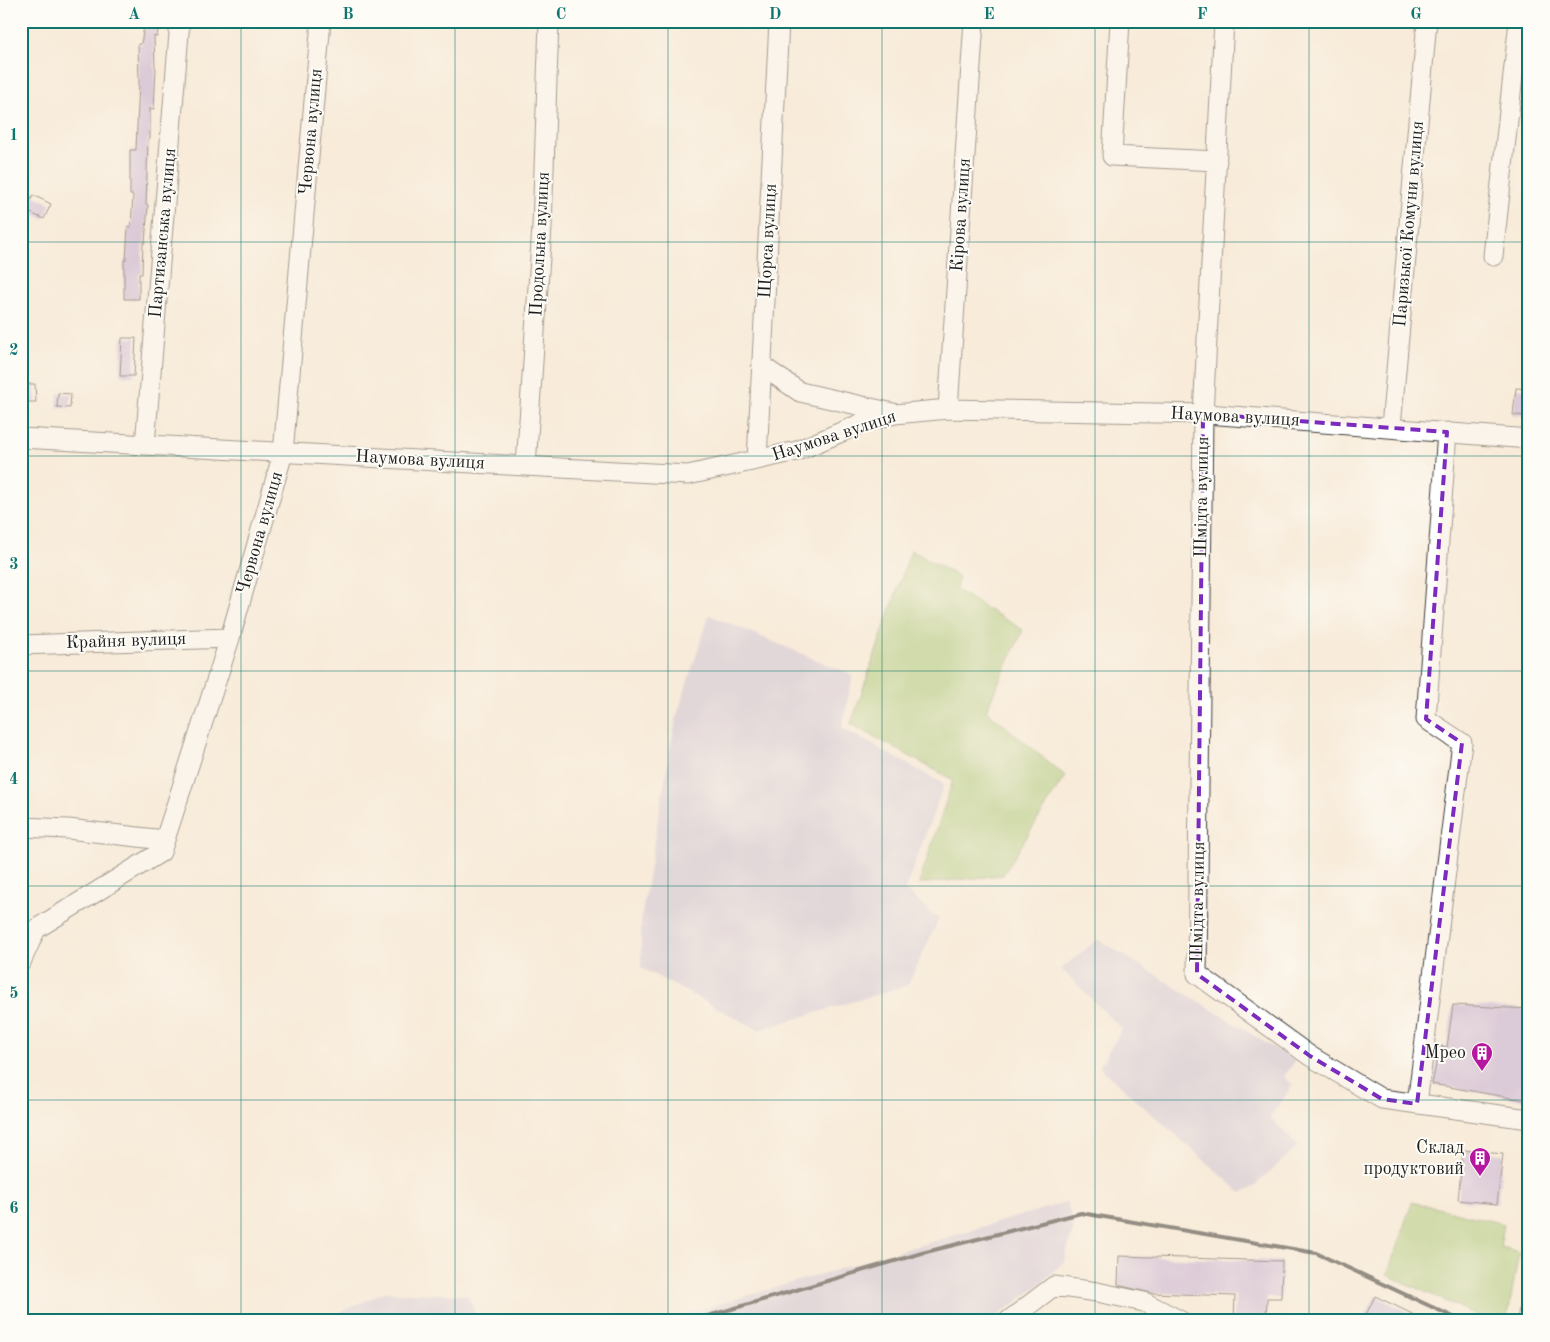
<svg xmlns="http://www.w3.org/2000/svg" width="1550" height="1342" viewBox="0 0 1550 1342" font-family="'Old Standard TT',serif">
<rect width="100%" height="100%" fill="#fdfcf7"/>
<filter id="ink" filterUnits="userSpaceOnUse"><feTurbulence type="fractalNoise" baseFrequency=".02" numOctaves="2"/><feDisplacementMap in="SourceGraphic" scale="10" xChannelSelector="R" yChannelSelector="G"/><feConvolveMatrix kernelMatrix="1 2 1 2 8 2 1 2 1" color-interpolation-filters="sRGB"/></filter>
<filter id="wash" filterUnits="userSpaceOnUse"><feTurbulence type="fractalNoise" baseFrequency=".0096" numOctaves="4" result="noise"/><feDisplacementMap in="SourceGraphic" scale="20" xChannelSelector="R" yChannelSelector="G"/><feGaussianBlur stdDeviation="1.12" result="paint"/><feColorMatrix in="noise" values="0 0 0 0 0 0 0 0 0 0 0 0 0 0 0 0 0 1.4 0 .05"/><feComposite in="paint" operator="in"/></filter>
<g filter="url(#wash)">
<rect width="100%" height="100%" fill="#f8ebd9"/>
<path fill="#c8bfd8" d="M709,615L853,675L842,728L944,784L905,890L939,919L908,985L759,1030L641,968V919L669,755L677,715Z
M1098,939L1295,1061L1284,1077L1293,1085L1270,1117L1298,1146L1251,1189L1241,1193L1099,1067L1122,1029L1061,969Z
M1067,1202L1074,1228L1064,1262L1038,1286L991,1321H654L685,1314Z
M384,1292L468,1295L478,1321H321Z"/>
<path fill="#a2c873" stroke="#5f7248" d="M911,550L959,577L956,590L1023,630L986,710L1065,776L1003,875L919,884L953,780L851,724Z
M1412,1202L1504,1224L1500,1247L1519,1252L1507,1321H1491L1387,1275Z"/>
<g id="blocks">
<path fill="#b9a2d5" d="M145,21L159,23L157,37L154,36L155,67L156,68L154,109L150,108V139H148L146,204L148,205L145,243H143L142,274H139V299H124V260H126L128,227H131L133,195H130V150H136L139,82L138,44H141Z
M33,195L51,204L44,219L26,211Z
M122,338H136L134,376H120Z
M21,384H35L36,402H22Z
M1516,388L1529,389V416L1513,415Z
M58,393L71,394L70,408L57,407Z
M1453,1005L1529,1009V1101L1432,1084L1440,1046L1447,1047Z
M1463,1150L1503,1154L1497,1204L1458,1200Z
M1119,1256L1282,1261L1281,1298H1267L1266,1321H1234L1235,1296L1151,1293L1118,1285Z
M1375,1296L1427,1321H1373L1365,1317Z"/>
</g>
</g>
<g filter="url(#ink)">
<use href="#blocks" fill-opacity="0" stroke="#3d3b38" stroke-width="1"/>
<g fill="none" stroke-linecap="round" stroke-linejoin="round">
<g stroke="#3d3b38" stroke-width="21">
<path id="minor" d="M1120,21L1112,156L1217,161
M1224,21L1203,414L1197,974L1310,1056L1382,1099L1529,1119
M1493,256L1519,21
M762,366L800,392L893,413
M948,409L974,21
M1391,427L1427,21
M21,438L688,475L797,451L867,421L895,414L948,409L1207,414L1529,439
M145,445L180,21
M757,460L779,21
M526,466L542,227L549,21
M21,645L230,638
M21,827L68,829L164,840
M21,962L36,929L161,852L230,638L283,453L321,21
M1417,1104L1462,743L1426,719L1447,432
M1008,1321L1054,1286L1097,1292L1144,1302L1181,1321
M1527,1321L1529,1308"/>
</g>
<use href="#minor" stroke="#fff" stroke-width="19"/>
<path stroke="#1c1c1c" stroke-width="4" d="M21,32L31,21
M691,1321L922,1253L1081,1213L1316,1253L1462,1321"/>
</g>
</g>
<path d="M0 0H1550V1342H0ZM1203,414L1447,432L1426,719L1462,743L1417,1104L1382,1099L1310,1056L1197,974Z" fill="#f8ebd9" fill-opacity=".55" fill-rule="evenodd"/>
<path fill="none" stroke="#7b2cbf" stroke-width="4" stroke-dasharray="10 6" stroke-linejoin="round" d="M1203,414L1447,432L1426,719L1462,743L1417,1104L1382,1099L1310,1056L1197,974Z"/>
<path fill="none" stroke="#0f766e" stroke-width="1" stroke-opacity="0.55" d="M241,21V1321M455,21V1321M668,21V1321M882,21V1321M1095,21V1321M1309,21V1321M21,242H1529M21,456H1529M21,671H1529M21,886H1529M21,1100H1529"/>
<defs>
<g id="building-pin" transform="scale(1.125)"><path d="M0 17L-7.5 6A9.5 9.5 0 1 1 7.5 6Z" fill="#b5179e" stroke="#fdfcf7"/><path d="M-4-6H4V6H1V3H-1V6H-4ZM-2.5-4.3h1.7v1.8h-1.7ZM.8-4.3h1.7v1.8H.8ZM-2.5-1h1.7V.8h-1.7ZM.8-1h1.7V.8H.8Z" fill="#fff"/></g>
</defs>
<g fill-rule="evenodd">
<use href="#building-pin" x="1482" y="1053"/>
<use href="#building-pin" x="1480" y="1158"/>
</g>
<g text-anchor="middle" dominant-baseline="central" stroke-width="4" stroke-linejoin="round" paint-order="stroke">
<g font-size="18" fill="#1c1c1c" stroke="#fdfcf7">
<text transform="translate(311 132) rotate(-85)">Червона вулиця</text>
<text transform="translate(961 215) rotate(-86)">Кірова вулиця</text>
<text transform="translate(1409 224) rotate(-85)">Паризької Комуни вулиця</text>
<text transform="translate(163 233) rotate(-85)">Партизанська вулиця</text>
<text transform="translate(768 241) rotate(-87)">Щорса вулиця</text>
<text transform="translate(540 244) rotate(-87)">Продольна вулиця</text>
<text transform="translate(1235 417) rotate(3)">Наумова вулиця</text>
<text transform="translate(834 436) rotate(-18)">Наумова вулиця</text>
<text transform="translate(420 460) rotate(3)">Наумова вулиця</text>
<text transform="translate(1202 497) rotate(-89)">Шмідта вулиця</text>
<text transform="translate(260 533) rotate(-74)">Червона вулиця</text>
<text transform="translate(126 641) rotate(-2)">Крайня вулиця</text>
<text transform="translate(1198 902) rotate(-89)">Шмідта вулиця</text>
</g>
<g font-size="18" fill="#1c1c1c" stroke="#fdfcf7" text-anchor="end">
<text x="1466" y="1053">Мрео</text>
<text x="1464" y="1148">Склад<tspan x="1464" dy="21">продуктовий</tspan></text>
</g>
</g>
<rect width="1550" height="1342" fill="none" stroke="#fdfcf7" stroke-width="55"/>
<rect x="28" y="28" width="1494" height="1286" fill="none" stroke="#0f766e" stroke-width="2"/>
<g font-size="16" text-anchor="middle" font-weight="bold" fill="#0f766e">
<text x="134" y="19">A</text>
<text x="348" y="19">B</text>
<text x="561" y="19">C</text>
<text x="775" y="19">D</text>
<text x="989" y="19">E</text>
<text x="1202" y="19">F</text>
<text x="1416" y="19">G</text>
<text x="14" y="140">1</text>
<text x="14" y="355">2</text>
<text x="14" y="569">3</text>
<text x="14" y="784">4</text>
<text x="14" y="998">5</text>
<text x="14" y="1213">6</text>
</g>
</svg>
